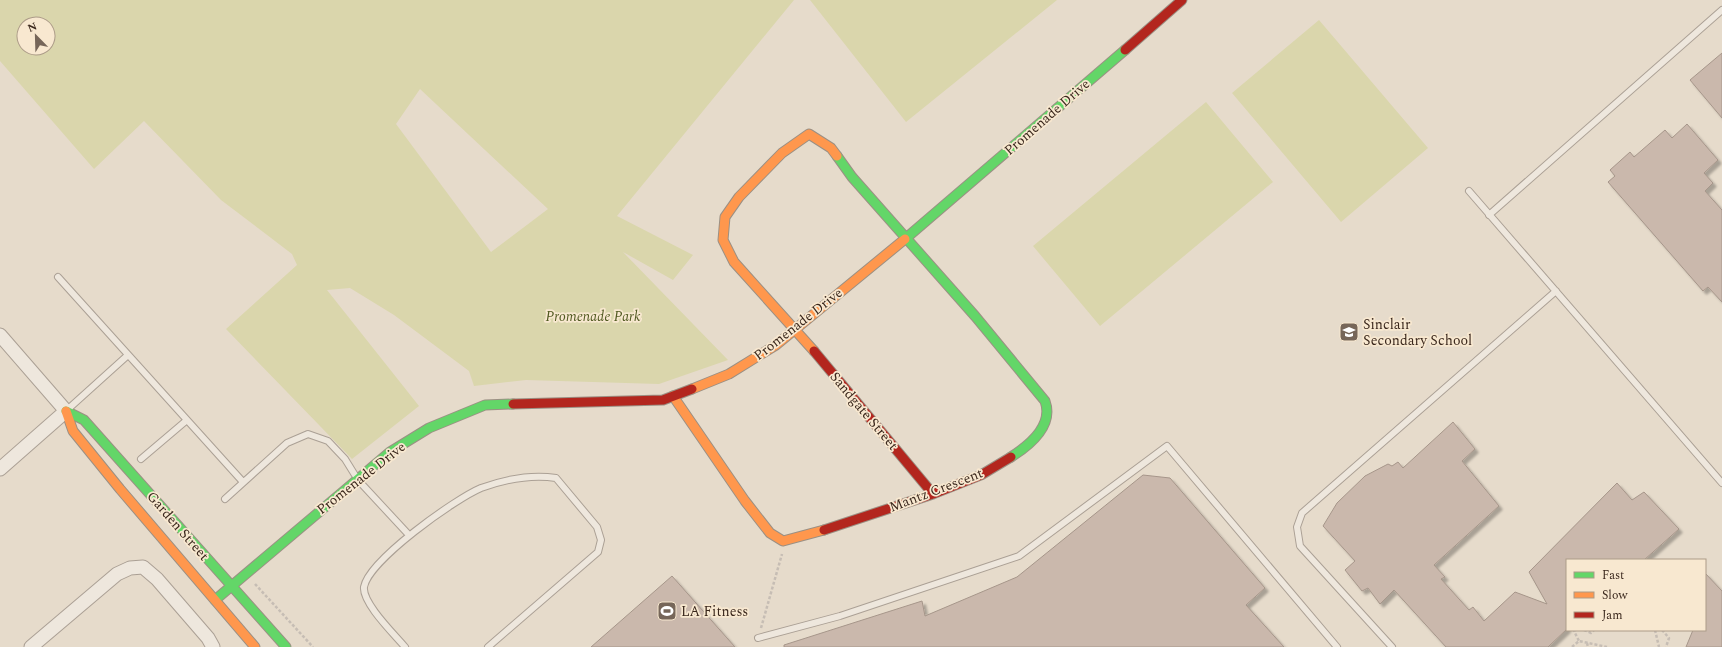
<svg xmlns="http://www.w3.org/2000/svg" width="1722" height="647" viewBox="0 0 1722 647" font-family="Spectral,serif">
<defs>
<filter id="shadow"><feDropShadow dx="3.5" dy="3.5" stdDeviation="1" flood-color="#0004"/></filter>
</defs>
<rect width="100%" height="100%" fill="#e6dbcb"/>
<path fill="#dad6ac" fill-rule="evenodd" d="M0,0H794L617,216L693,255L673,280L623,252L728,360L659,384L526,380L474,386L469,371L394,315L350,288L327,290L419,406L352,459L226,329L297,265L292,254L221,200L144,121L94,169L0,61ZM24,24H48V48H24ZM420,89L548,209L491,252L396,124Z
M810,0H1057L906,122Z
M1319,20L1428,148L1341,222L1232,93Z
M1206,102L1273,182L1100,326L1033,246Z"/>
<path fill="#cab8ac" stroke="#a6968a" filter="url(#shadow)" d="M1722,53V118L1690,80Z
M1687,124L1718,160L1704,173L1713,183L1705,191L1722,210V302L1708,287L1703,291L1608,182L1615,176L1610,170L1630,152L1634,157L1665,130L1672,138Z
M1453,422L1475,449L1462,461L1499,506L1434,565L1445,577L1441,579L1469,610L1473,607L1484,621L1515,592L1547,604L1529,572L1617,483L1632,500L1644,492L1679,529L1644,560H1567V629L1548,647H1446L1394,590L1380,604L1368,588L1362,591L1345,570L1355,561L1323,526L1337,503L1365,476L1388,464L1392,466L1398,462L1403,468Z
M1143,475L1170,478L1265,588L1246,605L1284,647H784V645L922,601L925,616L1017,577Z
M1705,573L1722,591V647H1686L1693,630H1705Z
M672,576L735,647H591Z"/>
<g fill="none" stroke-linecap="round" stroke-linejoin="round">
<g stroke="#aba095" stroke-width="8">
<path id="lane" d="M1469,191L1722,483
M1489,215L1722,10
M58,277L243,482
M67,410L128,355
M141,459L187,420
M225,499L287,443L308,434L328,441L345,459L358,480L409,535
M758,638L840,616L1019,556L1167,446L1337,647
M405,647C395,635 362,603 364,587C369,560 455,499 481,488C506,479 530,474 556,478L597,527L601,540L598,552L488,647
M1392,647L1300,546L1297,527L1302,513L1556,291"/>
</g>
<g stroke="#aba095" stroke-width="15">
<path id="street" d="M0,335L66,411L0,469
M31,647L117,574L130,568L143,567L157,579L208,638L213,647"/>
</g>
<g stroke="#9b9084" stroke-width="11">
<path id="fast" d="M837,156L852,177L975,316L1045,401C1054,426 1030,445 1011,457
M905,239L1125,50
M66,411L84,420L286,647
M215,600L390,452L429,428L485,405L513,404"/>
</g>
<g stroke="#9b9084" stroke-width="11">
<path id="slow" d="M814,351L734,262L723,240L725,217L739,197L782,153L809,134L831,148L837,156
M692,389L729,374L776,345L905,239
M673,396L745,501L770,533L783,541L824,530
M66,411L73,431L120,489L255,647"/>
</g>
<g stroke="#9b9084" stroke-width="11">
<path id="jam" d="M1125,50L1182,0
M814,351L933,494
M513,404L663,400L692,389
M824,530L933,494L981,475L1011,457"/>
</g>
<path stroke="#c6bdb4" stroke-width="2.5" stroke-dasharray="3 2" stroke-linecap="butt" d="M255,584L313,647
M761,628L782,554
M1576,630L1574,631L1579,641
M1584,630L1591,633L1594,630
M1655,630L1659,647
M1662,630L1669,638L1666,647
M1587,643L1588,647
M1572,647L1579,641L1607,647"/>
<use href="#lane" stroke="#eee7dd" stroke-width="6"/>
<use href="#street" stroke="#eee7dd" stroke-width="13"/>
<use href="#fast" stroke="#63d668" stroke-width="9"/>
<use href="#slow" stroke="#ff974d" stroke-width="9"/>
<use href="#jam" stroke="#b3261e" stroke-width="9"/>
</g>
<defs>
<g id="school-square" transform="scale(1)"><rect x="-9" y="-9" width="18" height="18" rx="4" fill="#766659" stroke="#f8e8d0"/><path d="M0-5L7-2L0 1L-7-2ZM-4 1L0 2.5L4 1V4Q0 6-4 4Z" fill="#fff"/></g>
<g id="stadium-square" transform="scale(1)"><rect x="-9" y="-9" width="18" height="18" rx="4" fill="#766659" stroke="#f8e8d0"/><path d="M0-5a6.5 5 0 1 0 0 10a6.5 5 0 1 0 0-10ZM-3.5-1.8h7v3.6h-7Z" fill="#fff"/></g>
</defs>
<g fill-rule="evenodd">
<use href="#school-square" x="1349" y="332"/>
<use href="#stadium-square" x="667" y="611"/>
</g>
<g text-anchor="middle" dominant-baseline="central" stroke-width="3.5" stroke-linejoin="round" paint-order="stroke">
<g font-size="14" fill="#3a271c" stroke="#f8e8d0">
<text transform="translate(1047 117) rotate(-41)">Promenade Drive</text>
<text transform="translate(798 324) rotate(-38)">Promenade Drive</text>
<text transform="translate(864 411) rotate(50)">Sandgate Street</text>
<text transform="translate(361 478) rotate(-38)">Promenade Drive</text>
<text transform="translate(936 490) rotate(-21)">Mantz Crescent</text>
<text transform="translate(178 526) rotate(49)">Garden Street</text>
</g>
<g font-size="14" font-style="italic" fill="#505920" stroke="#f8e8d0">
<text x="593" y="316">Promenade Park</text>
</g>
<g font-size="14" fill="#3a271c" stroke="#f8e8d0" text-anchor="start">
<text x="1363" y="324">Sinclair<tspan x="1363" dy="16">Secondary School</tspan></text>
<text x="681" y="611">LA Fitness</text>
</g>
</g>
<rect x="1566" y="559" width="140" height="72" fill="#f8e8d0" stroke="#ac9b88"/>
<rect x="1574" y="572" width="20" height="6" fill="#63d668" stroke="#ac9b88"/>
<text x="1602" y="579" font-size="12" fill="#3a271c">Fast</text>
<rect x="1574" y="592" width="20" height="6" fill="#ff974d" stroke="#ac9b88"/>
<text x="1602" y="599" font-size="12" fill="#3a271c">Slow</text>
<rect x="1574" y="612" width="20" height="6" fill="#b3261e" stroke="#ac9b88"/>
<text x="1602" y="619" font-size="12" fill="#3a271c">Jam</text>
<g transform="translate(36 36) rotate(337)"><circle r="19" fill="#f8e8d0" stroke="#ac9b88"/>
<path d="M0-3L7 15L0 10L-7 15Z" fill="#766659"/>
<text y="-6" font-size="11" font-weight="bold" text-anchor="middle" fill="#3a271c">N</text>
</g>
</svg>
